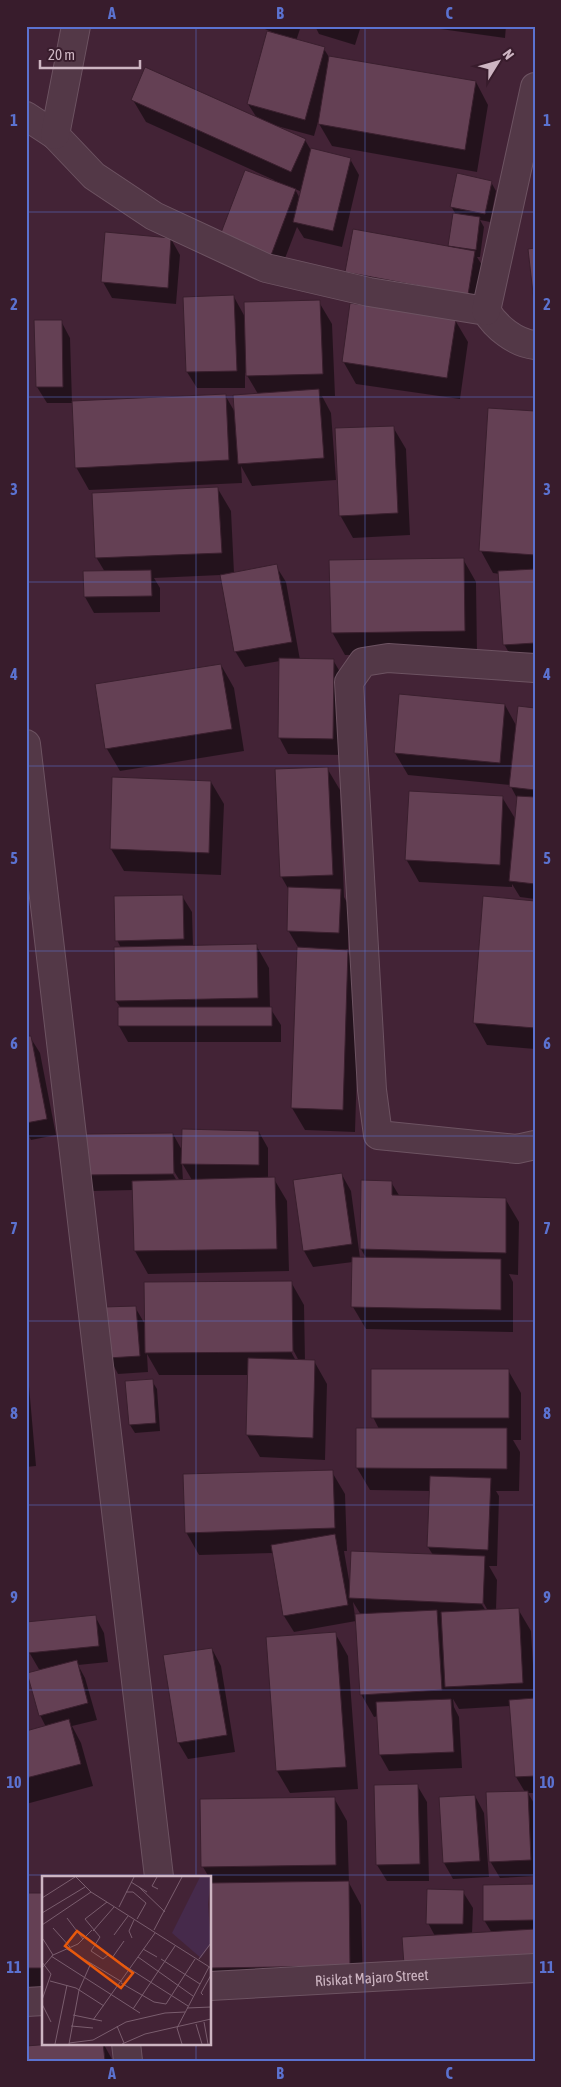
<svg xmlns="http://www.w3.org/2000/svg" width="561" height="2087" viewBox="0 0 561 2087" font-family="'Asap Condensed',sans-serif">
<rect width="100%" height="100%" fill="#432336"/>
<path fill="#0007" fill-rule="evenodd" d="M258,26H301L296,41L324,49L329,57L476,82L488,105L477,172L332,146L318,122L314,136L277,126L276,127L305,140L312,152L350,159L359,175L342,247L304,238L297,227L279,274L229,255L274,180L146,122L133,100L257,118L248,104L274,33ZM295,189L302,192L300,199Z
M315,26H361L355,45L319,34Z
M419,26H506L505,38Z
M491,182L496,191L490,222L480,220L484,227L480,257H477L488,275L480,317L359,295L346,272L451,248L450,246L456,215L451,206Z
M171,239L180,255L176,304L112,298L103,282Z
M234,297L245,317L319,302L332,324L335,396H322L331,413L336,480L252,486L241,466L242,483L89,490L76,467L73,403H47L37,387L61,321L70,338L72,402L225,395L236,414L258,394L245,372V388H197L187,372Z
M455,320L468,342L460,399L356,384L343,361Z
M535,413V666L517,667L504,644L500,574L493,573L481,551Z
M393,427L406,449L410,535L353,538L340,515Z
M218,489L231,511L234,573L276,566L286,582L300,660H333L343,677L342,755L288,754L279,737L280,661L245,667L235,651L221,575L154,578L160,588V612L94,613L85,597V572H105L96,557Z
M463,559L476,582L477,653L345,655L332,632Z
M221,665L234,688L244,751L120,771L107,749L96,685Z
M505,705L517,727L535,709V899L520,897L512,884V887L419,882L406,859L502,797L516,820L518,800L510,785L408,775L395,753Z
M327,768L340,790L344,897L349,906L348,949H346L360,973L355,1132L305,1130L292,1108L298,947L288,930L290,892L281,876Z
M211,782L224,804L221,875L124,871L111,849Z
M182,896L192,912L193,947L256,945L269,968L270,1008L281,1025V1042H128L119,1026L121,1008L116,1001L115,948H121L117,940Z
M535,902V1049L487,1045L474,1022Z
M30,1037L40,1053L56,1135L31,1140L26,1131V1038Z
M259,1132L268,1148V1179H274L287,1201L289,1271L148,1274L135,1251L134,1190L93,1191L84,1174L173,1134L183,1152ZM182,1163L192,1180L183,1181ZM172,1168L180,1181H177L170,1169Z
M342,1175L351,1191L360,1258H366L361,1249L391,1182L400,1197L506,1200L519,1222L518,1275L509,1274L513,1282V1332L366,1329L353,1307V1262L313,1267L304,1251Z
M291,1282L304,1305L305,1361H314L327,1384L325,1460L260,1457L247,1435L249,1375H159L147,1354L148,1372L118,1374L109,1357L135,1307L146,1326ZM291,1346L299,1361H296L289,1348Z
M26,1352L36,1466L26,1467Z
M508,1370L521,1393V1440H513L520,1452L519,1491H496L499,1496L497,1566H489L497,1580L496,1610L518,1609L531,1631L535,1699V1793H528L535,1805V1876L500,1878L490,1861L525,1792L516,1777L511,1706L459,1709L453,1699L454,1707L459,1717L462,1768L389,1771L380,1755L378,1716L374,1717L361,1694L356,1621L294,1632L284,1616L273,1553L199,1555L186,1532L332,1472L345,1494L347,1551H344L350,1586L433,1555L428,1547L430,1491L370,1490L357,1468L379,1429L373,1417ZM481,1598L488,1611H486L479,1600ZM353,1602L361,1615L355,1616Z
M152,1381L157,1389L160,1431L135,1433L130,1425Z
M95,1616L104,1633L108,1662L78,1665L85,1678L97,1720L72,1726L81,1743L93,1786L26,1804V1732L46,1727L40,1715V1671L29,1652Z
M335,1633L348,1656L358,1789L290,1793L277,1771Z
M212,1649L221,1666L235,1752L188,1759L178,1742Z
M417,1785L427,1802L429,1881H387L377,1865L375,1786Z
M475,1796L484,1813L489,1877L453,1879L444,1863Z
M334,1798L347,1821L349,1883L361,1905L363,1988L210,1978V1884H213L203,1867Z
M535,1885V1980L435,1936L428,1923L463,1892L473,1908L472,1934L492,1933L484,1920Z
M26,1894H44V1990H26Z
M80,2043H103L113,2061H26Z"/>
<path fill="#644054" stroke="#3a1f2e" d="M267,31L325,47L305,120L247,104Z
M329,56L476,81L465,150L318,124Z
M145,67L306,139L291,172L131,100Z
M311,148L351,158L333,231L293,222Z
M245,170L296,189L270,258L219,238Z
M457,173L492,181L485,214L450,207Z
M453,213L480,217L476,250L448,246Z
M353,229L475,251L468,295L345,272Z
M105,232L171,238L168,288L101,282Z
M535,248V311L528,249Z
M234,295L237,371L186,372L183,297Z
M320,300L323,374L246,376L244,302Z
M350,303L456,319L447,378L342,362Z
M34,320H62L63,387H36Z
M319,389L324,458L238,464L233,395Z
M226,394L229,460L75,468L72,401Z
M488,408L535,411V555L479,551Z
M394,426L398,513L339,516L335,428Z
M218,487L222,553L95,558L92,493Z
M464,558L465,631L331,633L329,560Z
M277,564L292,642L234,652L220,575Z
M535,569V643L503,645L498,571Z
M151,570L152,596L84,597L83,571Z
M279,658L334,659L333,739L278,738Z
M221,664L232,729L105,749L95,684Z
M399,694L505,704L500,763L394,753Z
M518,706L535,708V790L509,787Z
M328,767L333,875L280,877L275,769Z
M112,777L211,781L209,853L110,849Z
M409,791L503,796L500,865L405,860Z
M517,796L535,797V884L509,881Z
M288,887L341,889L339,933L287,931Z
M183,895L184,939L115,941L114,896Z
M483,896L535,901V1028L473,1023Z
M257,944L258,998L115,1001L114,947Z
M297,947L348,950L343,1110L291,1108Z
M118,1007H272V1026H118Z
M26,1036H31L47,1119L26,1123Z
M182,1129L259,1131V1165L181,1164Z
M173,1133L174,1174L83,1175L82,1134Z
M342,1173L352,1244L303,1251L293,1180Z
M275,1177L277,1249L134,1251L132,1181Z
M361,1180L392,1181V1195L506,1198V1253L360,1249Z
M352,1257L501,1259V1310L351,1307Z
M292,1281L293,1352L145,1353L144,1282Z
M136,1306L140,1356L108,1358L104,1307Z
M248,1358L315,1360L313,1438L246,1435Z
M371,1369H509V1418H371Z
M153,1379L156,1423L129,1425L125,1381Z
M356,1428H507V1469L356,1468Z
M333,1470L335,1528L185,1533L183,1474Z
M430,1476L491,1478L488,1550L427,1547Z
M335,1534L348,1605L283,1616L271,1545Z
M351,1551L485,1556L483,1604L349,1598Z
M519,1608L523,1683L445,1687L441,1612Z
M437,1610L442,1690L360,1695L355,1614Z
M96,1615L99,1646L28,1653L26,1622Z
M336,1632L346,1767L276,1771L266,1637Z
M212,1648L227,1735L177,1743L163,1655Z
M77,1660L88,1703L39,1716L27,1673Z
M535,1698V1776L515,1777L509,1700Z
M451,1699L454,1752L379,1755L376,1702Z
M69,1719L81,1764L26,1778V1731Z
M418,1784L420,1864L376,1865L374,1785Z
M528,1791L531,1860L489,1862L486,1792Z
M475,1795L480,1861L443,1863L439,1797Z
M335,1797L336,1865L201,1867L200,1799Z
M349,1881L350,1966L210,1968V1883Z
M535,1884V1920L483,1921V1885Z
M427,1889L464,1890L463,1924H426Z
M26,1893H44V1968H26Z
M535,1929V1958L404,1965L402,1937Z
M65,2043H103L105,2061H26V2046Z
M535,2059V2061H510Z"/>
<g fill="none" stroke-linecap="round" stroke-linejoin="round">
<g stroke="#6d5362" stroke-width="30">
<g id="minor">
<path d="M26,116L55,135L94,176L154,216L266,268L369,292L486,311C496,327 515,343 535,345"/>
<path d="M55,135L76,26"/>
<path d="M486,311L535,87"/>
<path d="M535,668L388,658L363,662L349,682L372,1090L378,1135L517,1149L535,1145"/>
<path d="M26,744L159,1877"/>
<path id="s1" d="M210,1986L535,1968"/>
<path d="M26,2002L44,2001"/>
<path d="M126,2043L128,2061"/>
</g>
</g>
<use href="#minor" stroke="#533847" stroke-width="28"/>
</g>
<path fill="none" stroke="#5b72d0" stroke-width="1" stroke-opacity="0.55" d="M196,26V1877M365,26V2061M26,212H535M26,397H535M26,582H535M26,766H535M26,951H535M26,1136H535M26,1321H535M26,1505H535M26,1690H535M26,1875H535M196,2043V2061"/>
<g text-anchor="middle" dominant-baseline="central" stroke-width="5" stroke-linejoin="round" paint-order="stroke">
<g font-size="15" fill="#cdb5c2" stroke="#381c2c">
<text stroke="none"><textPath href="#s1" startOffset="162">Risikat Majaro Street</textPath></text>
</g>
</g>
<g transform="translate(42 1876)">
<rect width="169" height="169" fill="#432336"/>
<path d="M158,1H169L166,28L169,68L159,82L130,57Z" fill="#462a4b"/>
<path fill="none" stroke="#7a5d6e" stroke-width="1" d="M34,1L49,16L169,92M115,1L110,10L116,13M89,6L105,16M97,11L123,36M84,16H91L104,27L95,43M0,22L33,1M65,26L43,43L58,61L49,75L61,83L66,79L146,130M77,31L92,1M0,37L43,11M25,42L41,63M0,49L49,16M11,52L28,71M112,54L140,1M51,55L72,31M72,59L86,40M90,62L87,55L92,44M1,63L11,79M25,73L80,106M101,73L115,81M9,80L98,137M96,81L151,120M70,82L82,65M119,83L158,108M157,83L169,67M0,86L9,98L0,124M0,92L11,79L36,68L50,54M8,105L34,112L62,130M79,107L112,126L124,128L153,83M161,119L159,117L169,99M0,128L9,146M145,132L169,131M91,133L133,70M31,139L60,145M51,144L113,57M162,146L166,168M154,148L160,168M29,150L51,152M75,150L82,167M27,167L51,164L84,146L123,137L143,136M13,168L25,109M27,168L37,114L49,87M80,168L103,158L169,143M140,168L135,152L167,91"/>
<path fill="#e8590c" fill-opacity="0.15" stroke="#e8590c" stroke-width="2.5" d="M35,55L91,97L79,112L23,70Z"/>
<rect width="169" height="169" fill="none" stroke="#cdb5c2" stroke-width="2.5"/>
</g>
<rect width="561" height="2087" fill="none" stroke="#381c2c" stroke-width="55"/>
<g transform="translate(498 62) rotate(53)" stroke="#381c2c" stroke-width="4" paint-order="stroke">
<path d="M0-4L9 19L0 12L-9 19Z" fill="#cdb5c2"/>
<text y="-8" font-size="14" font-weight="bold" text-anchor="middle" fill="#cdb5c2">N</text>
</g>
<path d="M40 60v8h100v-8" fill="none" stroke="#cdb5c2" stroke-width="2.5"/>
<text x="48" y="60" font-size="15" fill="#cdb5c2" stroke="#381c2c" stroke-width="4" paint-order="stroke">20 m</text>
<rect x="28" y="28" width="506" height="2032" fill="none" stroke="#5b72d0" stroke-width="2"/>
<g font-size="16" text-anchor="middle" font-weight="bold" fill="#5b72d0">
<text x="112" y="19">A</text>
<text x="280" y="19">B</text>
<text x="449" y="19">C</text>
<text x="14" y="126">1</text>
<text x="547" y="126">1</text>
<text x="14" y="310">2</text>
<text x="547" y="310">2</text>
<text x="14" y="495">3</text>
<text x="547" y="495">3</text>
<text x="14" y="680">4</text>
<text x="547" y="680">4</text>
<text x="14" y="864">5</text>
<text x="547" y="864">5</text>
<text x="14" y="1049">6</text>
<text x="547" y="1049">6</text>
<text x="14" y="1234">7</text>
<text x="547" y="1234">7</text>
<text x="14" y="1419">8</text>
<text x="547" y="1419">8</text>
<text x="14" y="1603">9</text>
<text x="547" y="1603">9</text>
<text x="14" y="1788">10</text>
<text x="547" y="1788">10</text>
<text x="14" y="1973">11</text>
<text x="547" y="1973">11</text>
<text x="112" y="2079">A</text>
<text x="280" y="2079">B</text>
<text x="449" y="2079">C</text>
</g>
</svg>
